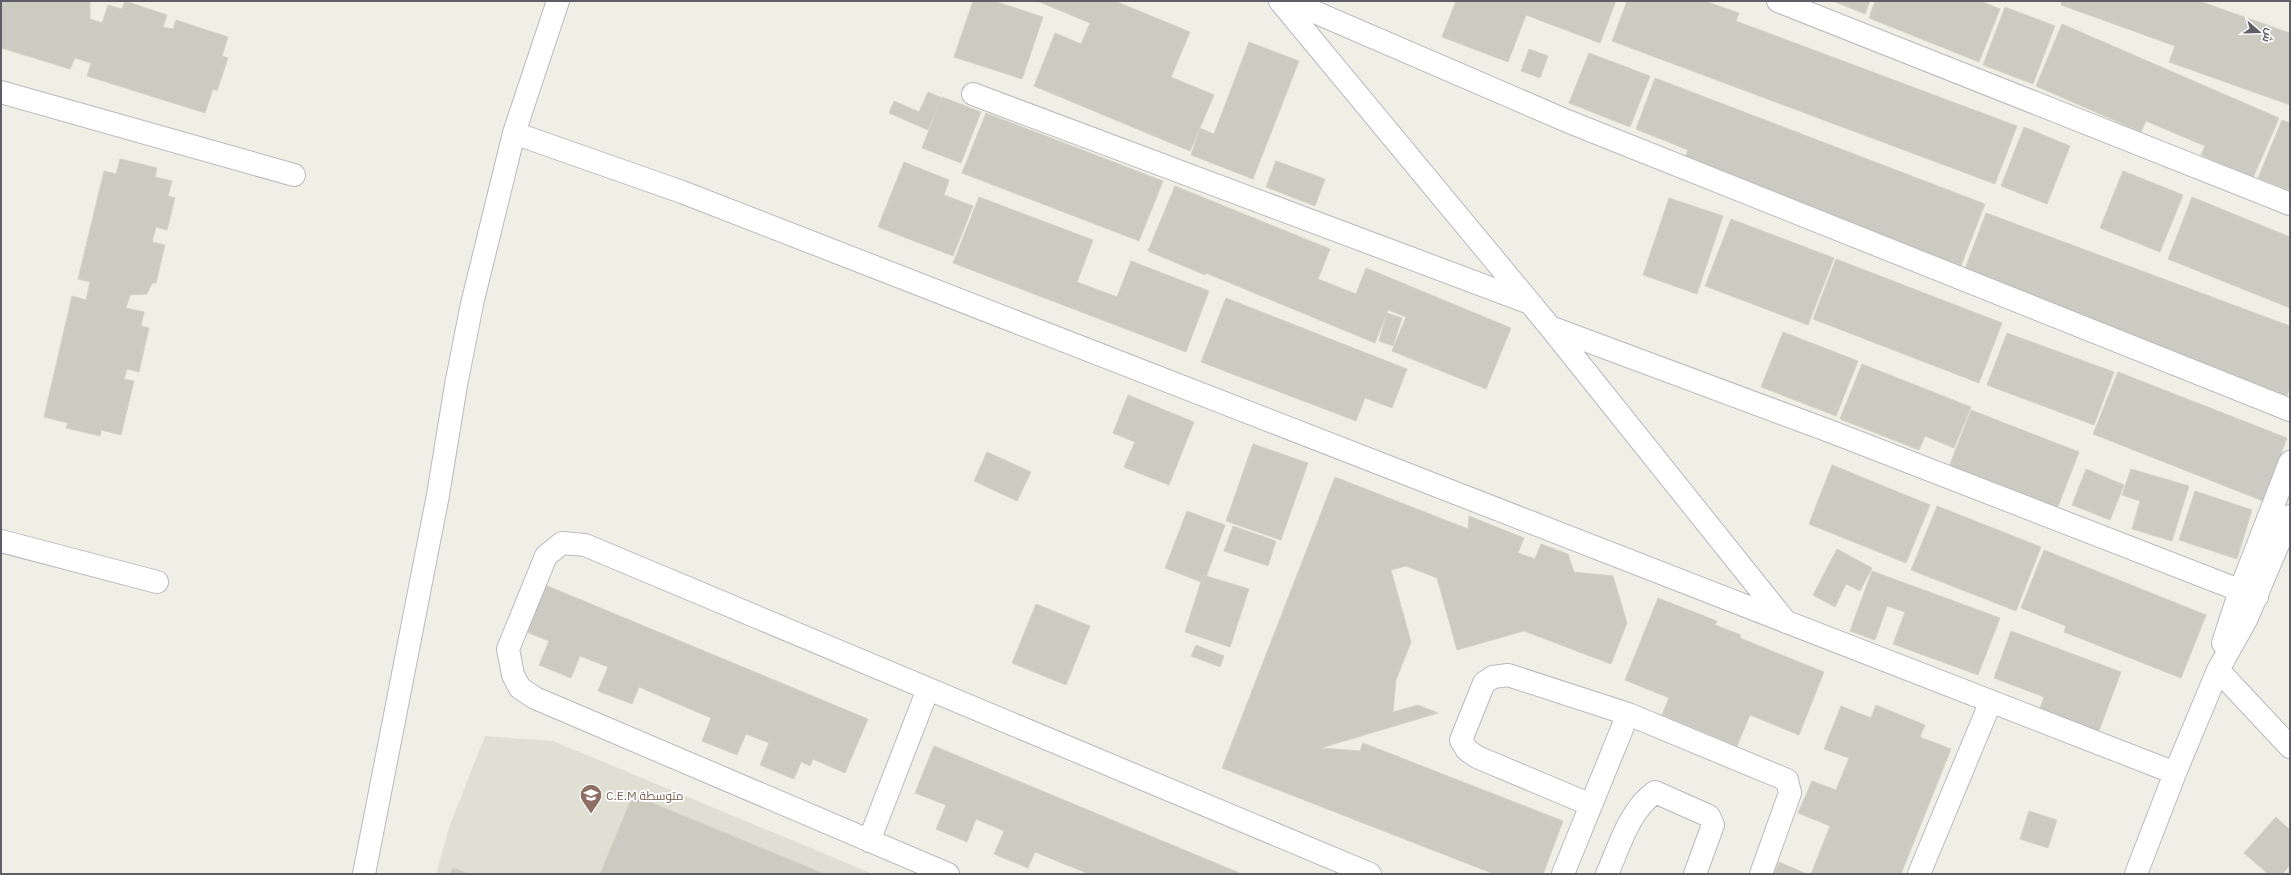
<svg xmlns="http://www.w3.org/2000/svg" width="2291" height="875" viewBox="0 0 2291 875" font-family="'IBM Plex Sans',Cairo,sans-serif">
<rect width="100%" height="100%" fill="#efefe6"/>
<path fill="#dfdfd4" d="M485,736L553,741L873,874H436L450,825Z"/>
<path fill="#cbcbc2" stroke="#d4d4c4" d="M1,1H90V19L102,23L108,5L122,9L125,1L167,15L163,27L173,29L176,20L228,37L222,56L228,58L217,91L213,89L205,113L87,76L91,63L75,58L70,69L1,48Z
M973,1H994L1043,17L1022,79L954,57Z
M1037,1H1115L1190,32L1171,77L1214,95L1190,151L1034,86L1055,33L1081,44L1090,23Z
M1456,1H1616L1600,43L1526,15L1508,62L1442,37Z
M1627,1H1705L1739,13L1736,21L2017,126L1995,184L1612,41Z
M1833,1H1870L1865,14Z
M1875,1H1980L2000,9L1979,62L1869,18Z
M2062,1H2199L2290,33V105L2169,62L2175,46L2061,5Z
M2005,7L2055,26L2033,84L1983,65Z
M2062,24L2279,118L2253,178L2201,155L2205,146L2146,121L2141,132L2036,86Z
M1249,42L1299,61L1253,179L1191,155L1200,128L1214,134Z
M1529,49L1548,56L1540,78L1521,71Z
M1589,53L1650,76L1630,127L1569,103Z
M1655,78L1985,204L1961,266L1685,158L1688,150L1636,129Z
M928,92L942,98L928,130L889,113L894,101L919,112Z
M942,97L981,112L961,163L922,148Z
M986,113L1163,181L1139,241L962,173Z
M2282,120L2290,123V191L2258,178Z
M2024,127L2070,146L2047,204L2001,186Z
M120,159L157,168L155,177L172,181L168,196L175,198L167,230L156,227L152,242L165,245L156,283H152L147,294L130,295L126,308L144,312L141,326L149,328L139,372L127,369L124,379L134,381L121,435L101,430L100,436L66,428L68,423L44,417L72,296L86,300L90,282L78,279L104,171L116,174Z
M1276,161L1325,179L1315,206L1266,187Z
M904,162L949,180L944,195L973,206L953,256L878,227Z
M2123,171L2183,195L2160,252L2100,228Z
M1175,186L1330,249L1318,279L1356,294L1366,268L1511,328L1486,389L1392,351L1406,317L1388,310L1375,343L1206,273L1205,275L1148,251Z
M979,197L1093,240L1077,282L1117,297L1131,261L1209,291L1186,352L953,263Z
M2192,197L2290,237V308L2168,259Z
M1669,198L1723,216L1697,294L1643,275Z
M1986,213L2290,326V387L2286,398L1962,277Z
M1731,219L1834,258L1808,325L1705,286Z
M1836,259L2002,323L1979,383L1813,319Z
M1226,298L1407,369L1392,408L1365,398L1356,421L1201,362Z
M1387,313L1402,318L1393,346L1379,341Z
M1783,332L1858,361L1836,416L1761,387Z
M2007,333L2114,372L2094,425L1987,385Z
M1862,364L1971,407L1954,448L1925,436L1919,450L1840,419Z
M2118,372L2287,438L2263,501L2093,434Z
M1128,395L1194,422L1169,485L1124,467L1135,442L1113,433Z
M1971,410L2079,452L2057,509L1949,467Z
M1253,444L1308,463L1281,540L1226,521Z
M987,452L1031,472L1017,501L974,481Z
M1832,465L1930,505L1906,563L1809,524Z
M2086,469L2124,485L2110,520L2072,505Z
M2131,469L2189,486L2172,541L2132,529L2140,501L2122,495Z
M1335,477L1468,529L1469,516L1524,538L1518,553L1535,559L1541,544L1568,554L1574,572L1613,576L1627,623L1611,664L1524,631L1457,650L1437,578L1406,566L1391,570L1411,642L1396,680L1393,712L1418,705L1438,713L1321,748L1360,751L1363,743L1563,821L1543,874H1494L1222,768Z
M2195,491L2252,510L2237,559L2179,540Z
M1937,506L2041,547L2016,611L1911,570Z
M1187,511L1225,525L1204,583L1165,568Z
M1233,526L1276,541L1268,566L1224,551Z
M1837,549L1872,568L1860,591L1846,584L1835,607L1813,595Z
M2044,550L2206,615L2181,678L2064,632L2066,626L2021,608Z
M1872,571L2000,618L1978,675L1893,644L1905,612L1887,606L1875,640L1850,631Z
M1203,575L1249,589L1230,647L1185,632Z
M538,582L868,719L845,773L813,759L810,766L801,762L794,779L760,765L769,743L746,734L737,755L702,741L711,718L639,687L632,704L598,691L608,667L580,656L571,678L539,665L549,641L519,629Z
M1658,598L1717,621L1715,625L1741,635L1740,638L1824,672L1799,735L1750,715L1737,746L1662,715L1669,698L1625,680Z
M1036,604L1090,626L1066,685L1012,663Z
M2011,631L2121,672L2097,736L2038,714L2044,697L1994,678Z
M1196,645L1224,656L1220,667L1191,656Z
M1876,705L1925,725L1920,737L1951,749L1901,874H1811L1830,826L1798,813L1812,781L1836,790L1849,758L1824,749L1841,706L1871,718Z
M934,746L1242,874H1089L1035,852L1028,868L994,854L1004,831L976,819L967,842L936,829L946,805L915,793Z
M633,795L825,874H600Z
M2029,811L2057,820L2048,848L2020,839Z
M2276,817L2290,830V865L2282,874H2268L2244,853Z
M1779,862L1807,874H1774Z
M453,868L469,874H450Z"/>
<g fill="none" stroke-linecap="round" stroke-linejoin="round">
<g stroke="#b8b9bf" stroke-width="24">
<path id="minor" d="M1280,1L1550,327L1786,622
M1289,1L1567,121L2290,410
M1778,1L2290,204
M1,92L294,175
M973,94L1530,303
M514,133L682,192L2175,773
M1550,327L1832,432L2257,597
M1,541L157,582
M2223,643L2240,591L2290,462
M2218,670L2290,747
M1591,805L1477,757L1467,750L1461,740L1484,683L1493,677L1508,675L1628,714
M869,841L928,689
M364,874L438,495L456,385L472,304L514,133L558,1
M948,874L535,698L520,688L513,675L508,649L546,556L562,543L585,545L1370,874
M1563,874L1628,714L1787,780L1790,793L1761,874
M1607,874C1620,845 1629,811 1655,792L1709,816L1713,825L1695,874
M1919,874L1991,701
M2136,874L2175,773L2218,670L2246,620L2290,516"/>
</g>
<use href="#minor" stroke="#fff" stroke-width="22"/>
</g>
<defs>
<g id="school-pin" transform="scale(1.15)"><path d="M0 17L-7.5 6A9.5 9.5 0 1 1 7.5 6Z" fill="#8d6e63" stroke="#fff"/><path d="M0-5L7-2L0 1L-7-2ZM-4 1L0 2.5L4 1V4Q0 6-4 4Z" fill="#fff"/></g>
</defs>
<g fill-rule="evenodd">
<use href="#school-pin" x="591" y="795"/>
</g>
<g text-anchor="middle" dominant-baseline="central" stroke-width="3.5" stroke-linejoin="round" paint-order="stroke">
<g font-size="12" fill="#785e54" stroke="#fff" text-anchor="start">
<text x="606" y="795">C.E.M متوسطة</text>
</g>
</g>
<rect width="2291" height="875" fill="none" stroke="#5e5f66" stroke-width="4"/>
<g transform="translate(2259 32) rotate(110)" stroke="#ffffff" stroke-width="3" paint-order="stroke">
<path d="M0-3L7 15L0 10L-7 15Z" fill="#5e5f66"/>
<text y="-6" font-size="11" font-weight="bold" text-anchor="middle" fill="#5e5f66">ش</text>
</g>
</svg>
